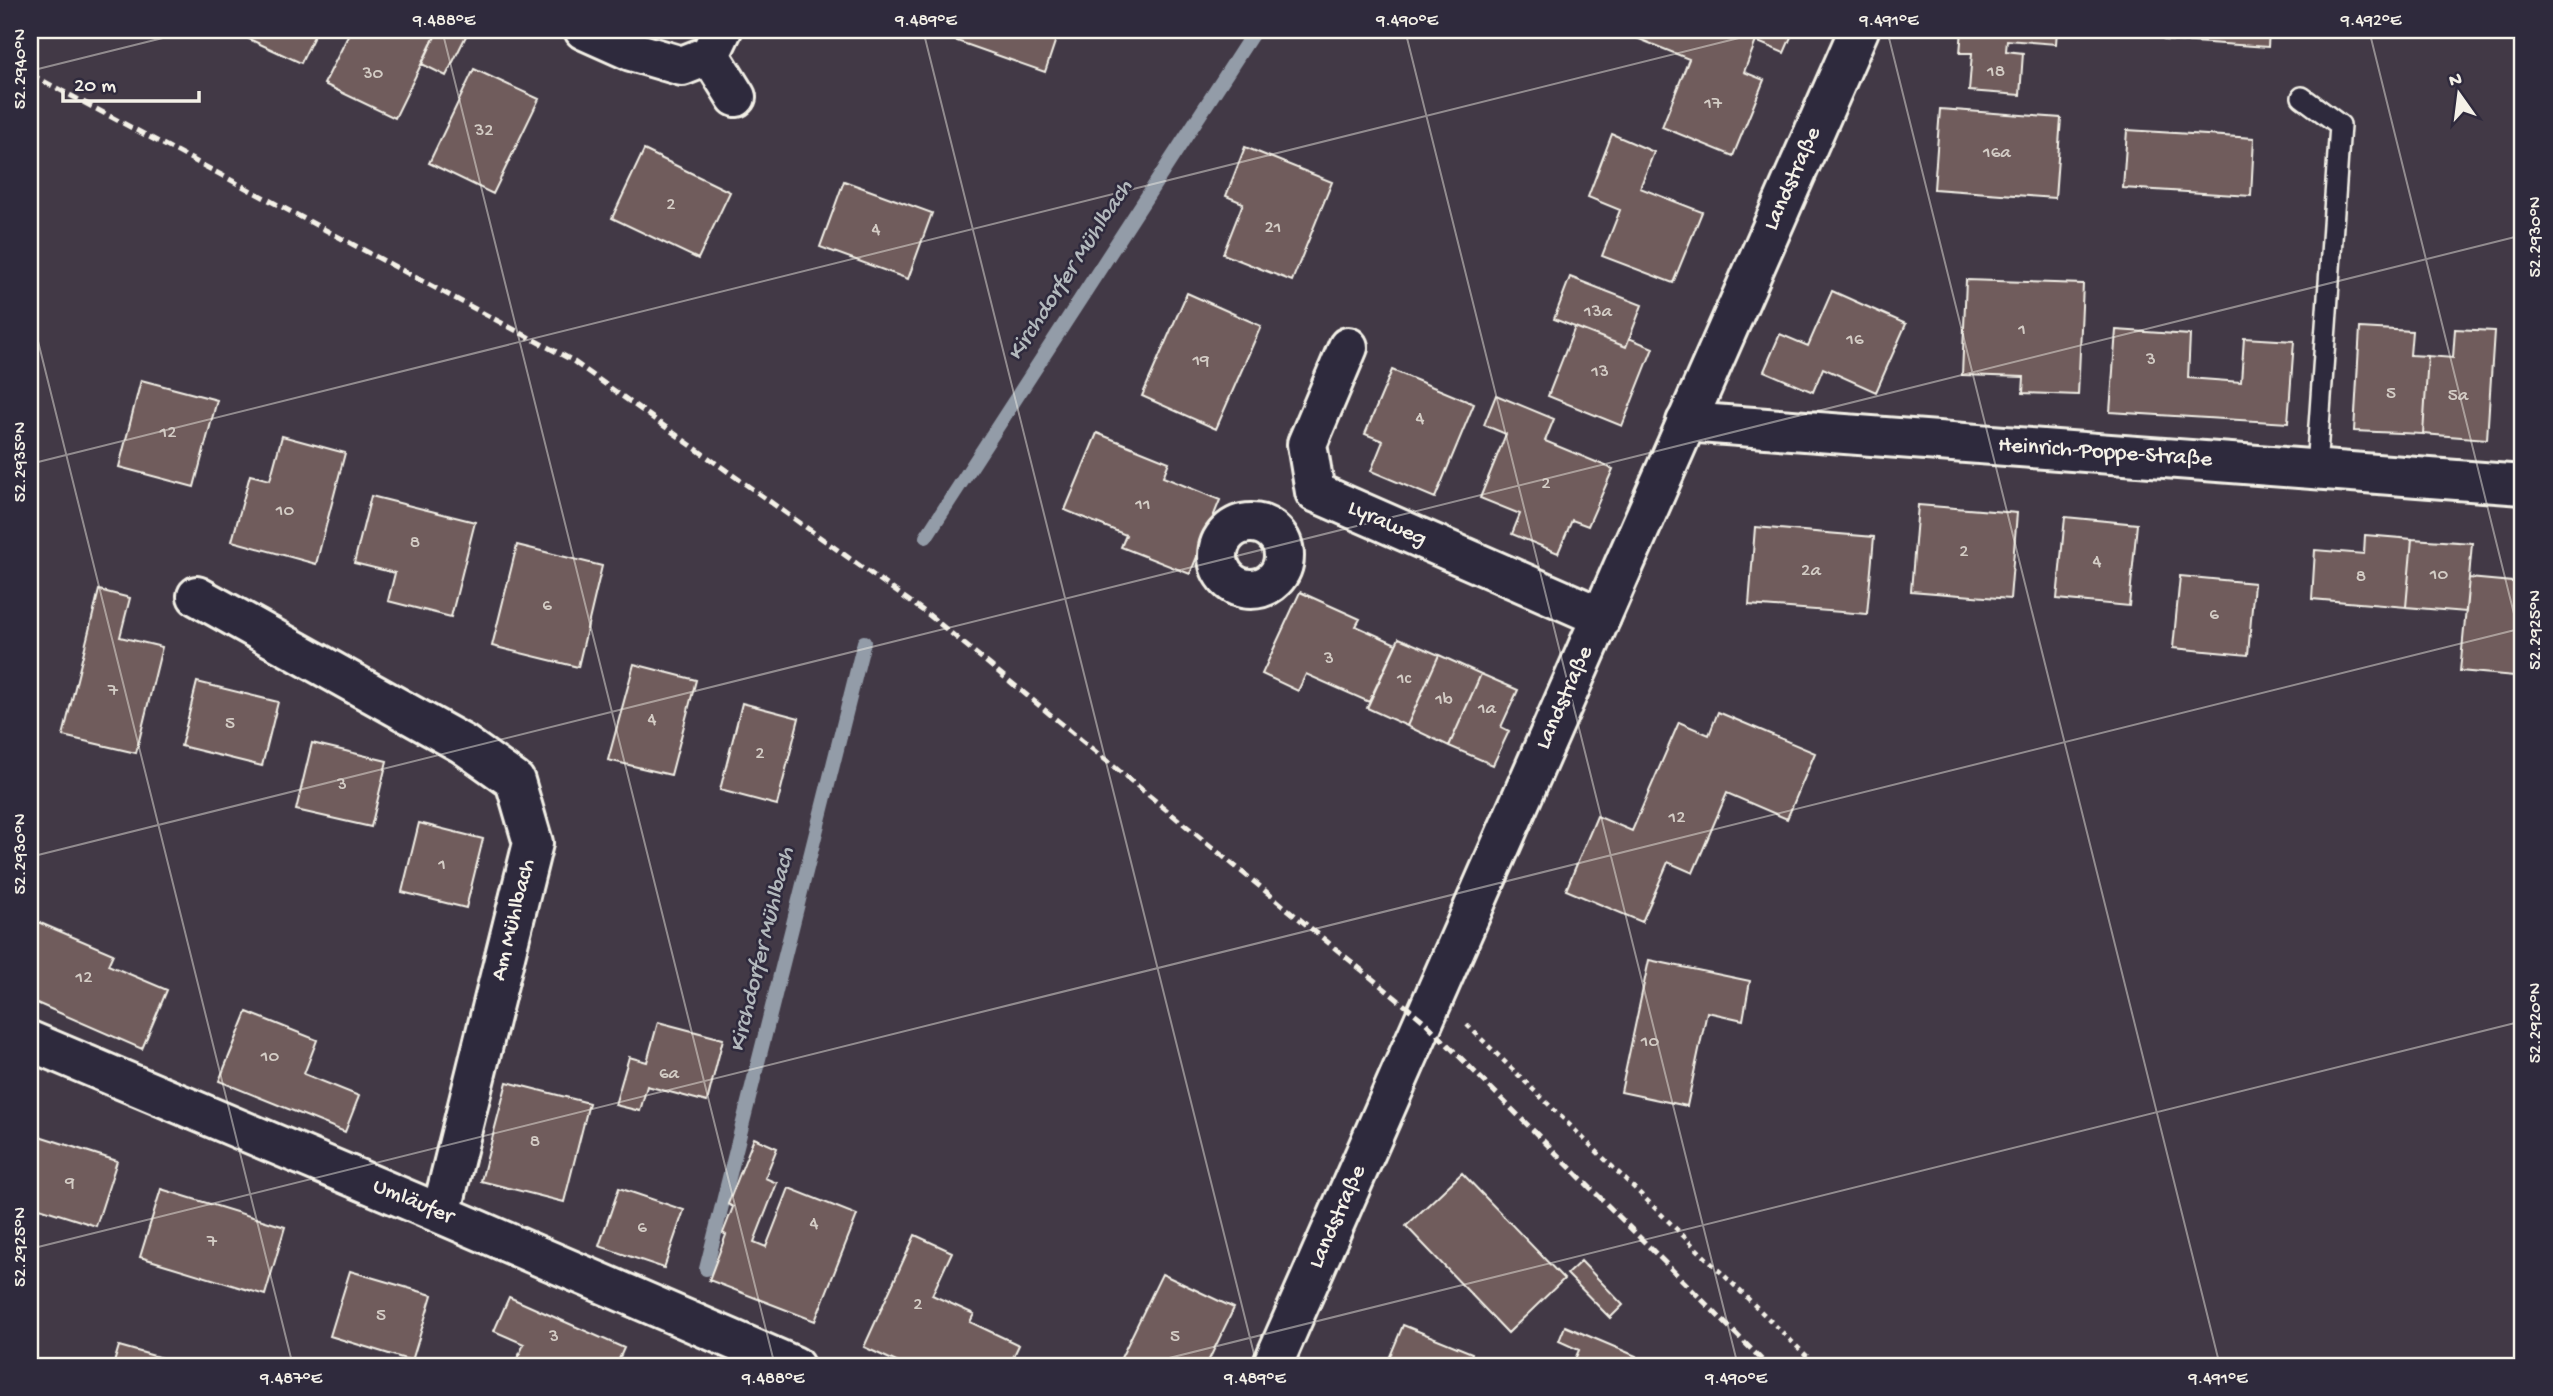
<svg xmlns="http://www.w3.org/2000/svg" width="2553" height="1396" viewBox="0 0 2553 1396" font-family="'Gochi Hand',sans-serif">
<rect width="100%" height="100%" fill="#423946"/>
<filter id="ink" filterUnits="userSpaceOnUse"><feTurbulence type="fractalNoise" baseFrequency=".0143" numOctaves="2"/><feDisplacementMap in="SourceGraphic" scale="14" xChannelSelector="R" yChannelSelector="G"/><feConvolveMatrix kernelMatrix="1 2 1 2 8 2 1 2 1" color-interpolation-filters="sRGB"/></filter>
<g filter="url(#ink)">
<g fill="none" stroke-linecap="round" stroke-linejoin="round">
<path stroke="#939ca8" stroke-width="14" d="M926,537L1255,30
M706,1269L864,642"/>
</g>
<path fill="#6f5b5c" stroke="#f4f1e8" stroke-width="2" d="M254,30H317L301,63L249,39Z
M351,30H438L395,118L324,84Z
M438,30H469L446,76L422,64Z
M958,30H1059L1045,72L954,40Z
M1637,30H1794L1784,53L1756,41L1744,72L1764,80L1733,156L1662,127L1689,59L1634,37Z
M1962,30H2057L2056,44L2007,40L2006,51L2023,53L2020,95L1969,91L1972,53H1960Z
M2165,30H2269L2268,47L2164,40Z
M474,69L539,99L493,194L429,163Z
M1940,109L2061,118L2055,198L1934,189Z
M2127,130L2254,138L2251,196L2123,188Z
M1612,134L1654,152L1640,188L1702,212L1673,283L1602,256L1620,210L1588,197Z
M1245,147L1332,182L1292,281L1223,254L1243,203L1226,196Z
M644,150L730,192L698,259L612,218Z
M844,181L932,213L908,279L820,247Z
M1570,277L1642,305L1626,347L1554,319Z
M1966,280L2083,284L2078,395L2023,393L2024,377L1962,375Z
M1832,291L1906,324L1876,392L1823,368L1813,392L1764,371L1780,334L1808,346Z
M1187,293L1261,326L1216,429L1142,396Z
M1575,327L1626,347L1629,338L1653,348L1622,426L1548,396Z
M2360,328L2412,331L2410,355L2428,356L2423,434L2354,431Z
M2455,329L2494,331L2487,439L2423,434L2428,356L2453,358Z
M2116,330L2190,335L2188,378L2241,382L2244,338L2294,341L2288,423L2110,412Z
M1392,370L1474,404L1435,498L1371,471L1383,441L1365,434Z
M141,380L217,400L194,487L119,467Z
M1496,395L1554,419L1545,441L1613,469L1588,526L1572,520L1558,553L1512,534L1520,514L1480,498L1506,434L1484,425Z
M1097,433L1169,462L1163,477L1220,500L1190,574L1121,547L1126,535L1065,510Z
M282,436L345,453L316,564L232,541L250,475L270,480Z
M371,496L475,522L451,617L388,601L395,573L354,563Z
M1918,505L2017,513L2010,599L1911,591Z
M2065,517L2137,524L2129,606L2057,599Z
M1755,527L1874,537L1867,614L1749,605Z
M2365,535L2412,539L2406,607L2312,599L2315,550L2364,554Z
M2412,539L2472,543L2466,612L2406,607Z
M517,545L602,566L578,667L492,646Z
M2180,576L2254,583L2248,655L2173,648Z
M2469,578L2523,583L2514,676L2460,671Z
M99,590L130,598L120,637L162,647L136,753L63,736Z
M1300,592L1360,619L1356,626L1396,644L1369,702L1306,674L1298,691L1262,674Z
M1399,638L1439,655L1407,726L1367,708Z
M1439,655L1481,674L1449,746L1407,726Z
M634,664L696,680L671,775L608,760Z
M1481,674L1518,690L1501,727L1509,731L1493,765L1449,746Z
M197,682L278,702L262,766L181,746Z
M742,703L799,718L777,805L720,790Z
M1718,712L1815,753L1787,819L1727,793L1693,873L1668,862L1642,922L1566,890L1597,816L1632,831L1679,722L1709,735Z
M312,743L387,761L371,827L296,810Z
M419,823L483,839L466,908L402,892Z
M31,919L113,954L108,965L167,990L142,1049L30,1000Z
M1649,960L1750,981L1743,1020L1707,1012L1687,1106L1621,1092Z
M247,1012L317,1040L304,1074L359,1096L345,1132L219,1081Z
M658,1022L723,1039L707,1102L647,1086L640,1111L615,1105L629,1057L647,1062Z
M507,1082L589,1103L564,1202L481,1181Z
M36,1135L117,1161L96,1226L30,1205V1153Z
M754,1138L777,1148L765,1178L777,1183L754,1242L766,1247L789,1188L857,1215L815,1321L709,1280L726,1235L723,1233L733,1207L728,1204Z
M1462,1173L1564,1279L1508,1333L1406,1226Z
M619,1188L684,1210L664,1268L599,1246Z
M161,1189L285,1227L265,1295L140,1257Z
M915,1235L952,1252L932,1295L974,1314L970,1322L1019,1345L1009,1366H905L864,1347Z
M1581,1261L1623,1305L1610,1318L1567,1274Z
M350,1271L432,1295L412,1361L330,1336Z
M1162,1274L1234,1308L1206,1366H1117Z
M509,1297L624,1348L616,1366H514L524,1344L494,1331Z
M1403,1325L1472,1353L1467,1366H1386Z
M1565,1326L1636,1356L1631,1366H1572L1579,1350L1559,1341Z
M119,1346L190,1366H113Z"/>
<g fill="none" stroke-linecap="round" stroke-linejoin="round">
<g stroke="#f4f1e8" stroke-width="24">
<path id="service" d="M2302,97L2340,125L2316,469"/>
</g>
<g stroke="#f4f1e8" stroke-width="44">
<path id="minor" d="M584,30L631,51L682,66L710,55
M722,30L710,55L736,97
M1686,422L2523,485
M1315,492L1601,617
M1315,492L1307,444L1348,347
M1218 556a33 33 0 1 1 66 0a33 33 0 1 1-66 0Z
M197,596L463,744L515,781L533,843L441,1214
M30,1041L441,1214L794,1366"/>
</g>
<g stroke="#f4f1e8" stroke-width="44">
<path id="tertiary" d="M1272,1366L1859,30"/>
</g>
<path stroke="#f4f1e8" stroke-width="4.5" stroke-dasharray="5 5" stroke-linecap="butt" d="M1467,1025L1817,1366"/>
<use href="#service" stroke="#2f2a3d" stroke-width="19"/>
<use href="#minor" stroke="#2f2a3d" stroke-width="38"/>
<use href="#tertiary" stroke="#2f2a3d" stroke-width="38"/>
<path stroke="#f4f1e8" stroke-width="5" stroke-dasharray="10 5" stroke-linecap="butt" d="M30,74L570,359L929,615L1425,1022L1768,1366"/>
</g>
</g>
<path fill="none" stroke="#f4f1e8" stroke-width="2" stroke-opacity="0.45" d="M442,30L775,1366M923,30L1257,1366M1405,30L1738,1366M1887,30L2220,1366M2369,30L2523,650M30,71L195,30M30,309L293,1366M30,464L1771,30M30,857L2523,235M30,1249L2523,628M1137,1366L2523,1021"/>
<g text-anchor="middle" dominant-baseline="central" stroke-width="5" stroke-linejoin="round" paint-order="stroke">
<g font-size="19" fill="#d3ccc5">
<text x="1996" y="72">18</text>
<text x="373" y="74">30</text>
<text x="1713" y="104">17</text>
<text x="484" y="131">32</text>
<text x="1997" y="153">16a</text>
<text x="671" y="205">2</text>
<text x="1273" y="228">21</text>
<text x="876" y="230">4</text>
<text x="1598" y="312">13a</text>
<text x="2022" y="330">1</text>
<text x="1855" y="340">16</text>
<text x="2151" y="360">3</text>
<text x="1201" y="361">19</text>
<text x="1600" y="372">13</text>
<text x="2391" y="394">5</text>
<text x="2458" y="396">5a</text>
<text x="1420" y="419">4</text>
<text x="168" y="433">12</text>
<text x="1546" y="484">2</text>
<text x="1143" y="505">11</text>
<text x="285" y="511">10</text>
<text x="415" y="543">8</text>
<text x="1964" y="552">2</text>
<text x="2097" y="562">4</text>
<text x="1811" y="571">2a</text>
<text x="2439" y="575">10</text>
<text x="2361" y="577">8</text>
<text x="547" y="606">6</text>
<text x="2214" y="615">6</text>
<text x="1329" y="659">3</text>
<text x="1404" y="679">1c</text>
<text x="113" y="691">7</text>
<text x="1444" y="700">1b</text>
<text x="1487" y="709">1a</text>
<text x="652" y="720">4</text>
<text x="230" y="724">5</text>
<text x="760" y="754">2</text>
<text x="342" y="785">3</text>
<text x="1677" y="818">12</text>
<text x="442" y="865">1</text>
<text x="84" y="978">12</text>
<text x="1650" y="1042">10</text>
<text x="270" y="1057">10</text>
<text x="669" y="1074">6a</text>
<text x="535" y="1142">8</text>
<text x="70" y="1183">9</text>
<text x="814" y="1224">4</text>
<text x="642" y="1228">6</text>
<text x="212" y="1242">7</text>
<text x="918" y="1305">2</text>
<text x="381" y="1316">5</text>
<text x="554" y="1337">3</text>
<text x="1175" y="1337">5</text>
</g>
<g font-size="23" fill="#f4f1e8" stroke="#2f2a3d">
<text transform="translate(1793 179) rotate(-66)">Landstraße</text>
<text transform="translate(2105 453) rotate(4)">Heinrich-Poppe-Straße</text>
<text transform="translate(1387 524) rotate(24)">Lyraweg</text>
<text transform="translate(1565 698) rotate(-66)">Landstraße</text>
<text transform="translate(514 920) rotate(-76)">Am Mühlbach</text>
<text transform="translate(413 1202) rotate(23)">Umläufer</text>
<text transform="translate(1338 1217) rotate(-66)">Landstraße</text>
</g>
<g font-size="24" font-style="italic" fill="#b3b9bd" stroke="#2f2a3d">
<text transform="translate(1071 271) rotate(-57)">Kirchdorfer Mühlbach</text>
<text transform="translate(763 950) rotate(-76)">Kirchdorfer Mühlbach</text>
</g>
</g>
<rect width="2553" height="1396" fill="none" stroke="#2f2a3d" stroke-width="77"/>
<g transform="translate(2459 94) rotate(346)" stroke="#2f2a3d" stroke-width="5" paint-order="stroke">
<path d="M0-5L12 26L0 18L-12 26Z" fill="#f4f1e8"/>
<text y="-10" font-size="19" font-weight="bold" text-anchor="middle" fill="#f4f1e8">N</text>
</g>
<path d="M63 91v10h136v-10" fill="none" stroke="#f4f1e8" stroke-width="3.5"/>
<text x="74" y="91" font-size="21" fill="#f4f1e8" stroke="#2f2a3d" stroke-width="5" paint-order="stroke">20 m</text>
<rect x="38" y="38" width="2476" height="1320" fill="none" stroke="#f4f1e8" stroke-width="2.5"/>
<g font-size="18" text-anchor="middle" fill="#f4f1e8">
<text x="444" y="25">9.488°E</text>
<text x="926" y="25">9.489°E</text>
<text x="1407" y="25">9.490°E</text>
<text x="1889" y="25">9.491°E</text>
<text x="2371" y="25">9.492°E</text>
<text transform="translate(19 69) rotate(-90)" y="6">52.2940°N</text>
<text transform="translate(2534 237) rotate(-90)" y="6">52.2930°N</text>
<text transform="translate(19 462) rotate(-90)" y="6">52.2935°N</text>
<text transform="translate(2534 630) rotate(-90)" y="6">52.2925°N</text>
<text transform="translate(19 854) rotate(-90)" y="6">52.2930°N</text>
<text transform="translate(2534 1023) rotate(-90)" y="6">52.2920°N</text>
<text transform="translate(19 1247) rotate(-90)" y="6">52.2925°N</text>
<text x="291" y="1383">9.487°E</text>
<text x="773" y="1383">9.488°E</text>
<text x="1255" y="1383">9.489°E</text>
<text x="1736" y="1383">9.490°E</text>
<text x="2218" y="1383">9.491°E</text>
</g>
</svg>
